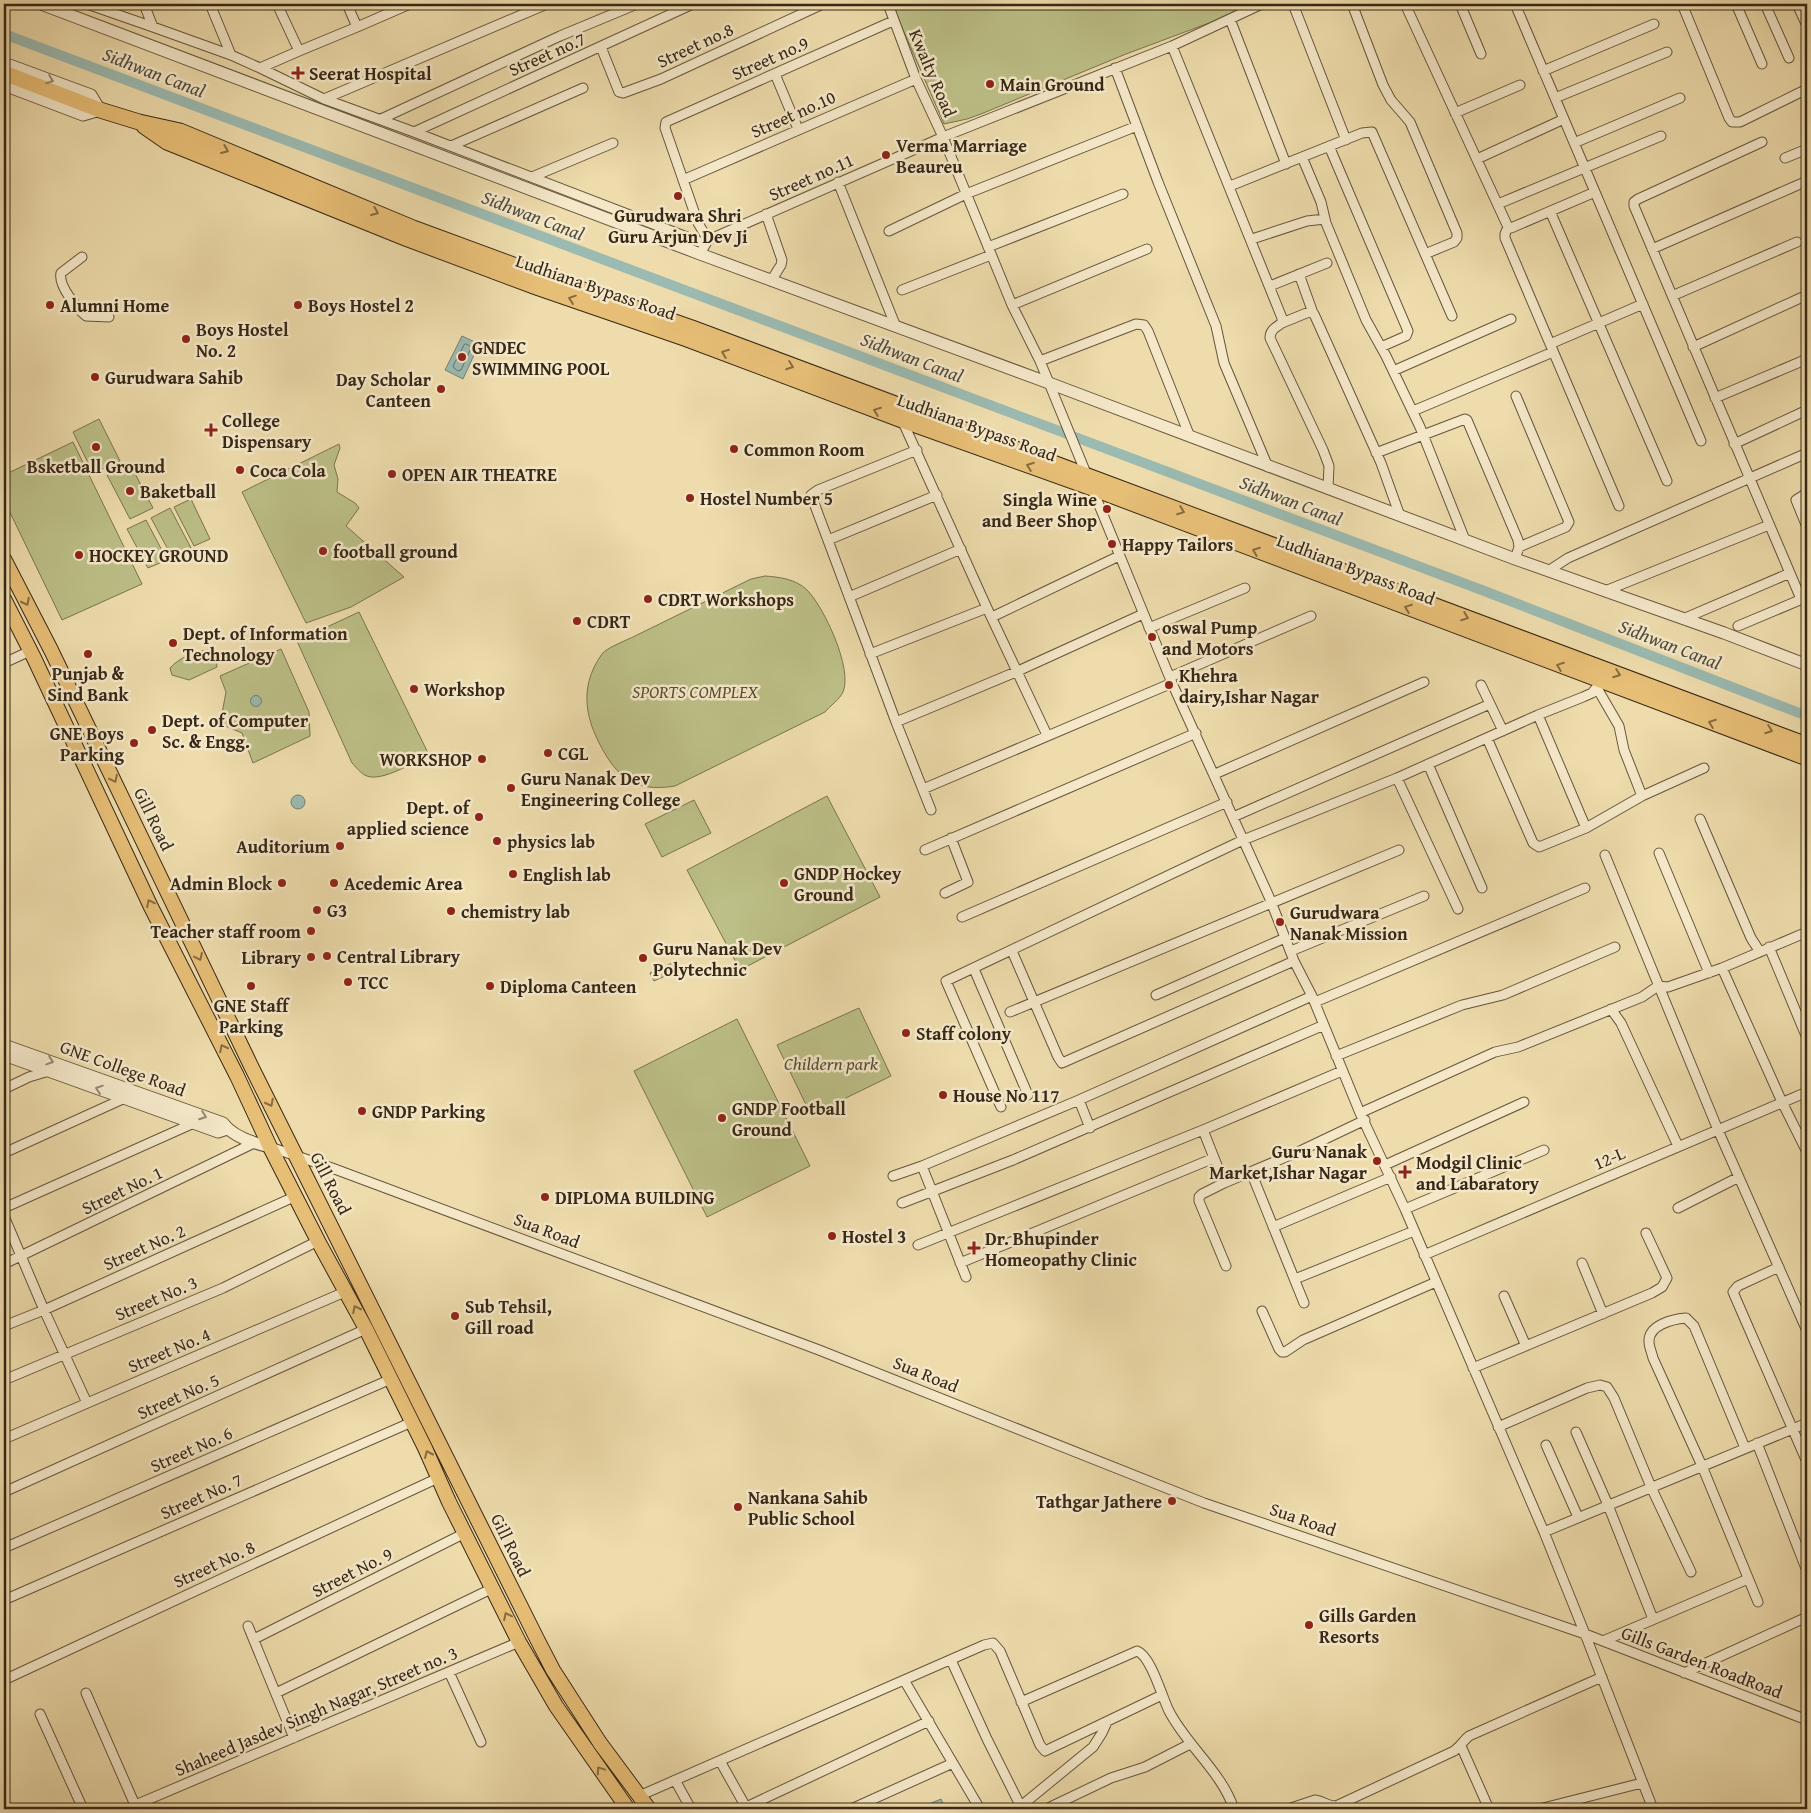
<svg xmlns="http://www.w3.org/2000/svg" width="1811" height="1813" viewBox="0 0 1811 1813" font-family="'Gentium Book Plus',serif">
<rect width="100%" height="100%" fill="#eedcac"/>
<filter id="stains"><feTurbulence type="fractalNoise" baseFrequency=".004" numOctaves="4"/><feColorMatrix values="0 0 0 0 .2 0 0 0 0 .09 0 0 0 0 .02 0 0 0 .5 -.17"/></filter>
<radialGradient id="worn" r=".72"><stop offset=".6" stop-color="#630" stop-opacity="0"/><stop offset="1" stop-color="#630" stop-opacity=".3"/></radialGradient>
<path fill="#bcbf87" stroke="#7a744f" d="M894,4H1250L1209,23L1126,54L981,114L967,119L944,124L897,16Z
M99,419L120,461L93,473L73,432Z
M73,442L142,584L62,620L4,500V475Z
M339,444L340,448L334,465L338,479L337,492L355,503L359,508L346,526L404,577L351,607L306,623L242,492Z
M130,464L153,508L130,519L107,475Z
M191,499L210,539L194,546L174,507Z
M170,508L191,548L172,557L151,518Z
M146,520L167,560L148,568L127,529Z
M765,576C779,577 796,579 807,590C824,607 853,669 843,692C840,699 830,706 825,712L675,786C644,791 624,784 607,757C586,723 577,689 602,654C606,648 627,640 635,636C674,617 712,598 751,579Z
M359,612L429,755C414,762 382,782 367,776C361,774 356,767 352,763L297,641Z
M281,649L309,712L310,736L253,763L242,733L223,725L221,719L226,692L220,676Z
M208,650L216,659L217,667L189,680L172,675L170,668C179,658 195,651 208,650Z
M827,796L880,897L740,970L687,870Z
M694,800L711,833L662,857L645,824Z
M672,963L676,971L654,981L650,973Z
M859,1008L891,1076L811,1115L777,1045Z
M737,1019L810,1166L707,1217L634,1071Z"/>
<path fill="#9bbab1" stroke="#738073" d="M462,336L479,344L463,379L445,370Z
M250.5 701a5.5 5.5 0 1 1 11 0a5.5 5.5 0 1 1-11 0Z
M291 802a7 7 0 1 1 14 0a7 7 0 1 1-14 0Z
M941,1799L946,1809H917Z"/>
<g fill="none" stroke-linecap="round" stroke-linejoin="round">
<path stroke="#697164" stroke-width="1" d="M466,344L470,346L471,348L461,370L458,371L454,368L453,366L464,345Z"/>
<path stroke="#9bbab1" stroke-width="10" d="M4,34L1487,592L1807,716"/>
<g stroke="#65553c" stroke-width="11">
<path id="minor" d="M87,4L153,27L144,4
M888,4L916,79L943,137L1012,305L1040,361L1172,683L1270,899L1294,961L1312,996L1360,1113L1405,1209L1544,1532L1585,1634L1653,1809
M1293,4L1346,140
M1352,4L1383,85L1391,100L1410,122L1457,233V238L1454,242L1425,254
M1405,4L1508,227L1511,228L1595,192
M1460,4L1481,54
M1515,4L1701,441
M1682,4L1729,118L1732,122H1740L1807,89
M1736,4L1762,64
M1765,4L1789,58
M1797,4L1807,26
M1230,19L1286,164
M153,27L231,55L210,4
M357,27L410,4
M1172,46L1282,318V323C1276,327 1270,330 1270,338L1323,450L1329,466L1328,489
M601,47L619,92L623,93L661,79L823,4
M299,51L357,27L347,4
M231,55L260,68L299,51L277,4
M260,68L324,99L414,132L705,244
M1115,68L1158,182L1216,326L1224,363L1268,467
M1543,71L1654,24
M775,74L798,129
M1555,98L1667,52
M324,99L547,4
M1455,113L1520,85
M381,119L560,36L637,4
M414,132L693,4
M1762,142L1638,199L1634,202V206L1801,599
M1574,143L1680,98
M451,146L583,88
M1329,146L1408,331L1406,336L1381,347
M1302,157L1321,202L1326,223L1366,320L1386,356L1420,427L1465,540
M1785,158L1807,149
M1477,159L1564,119
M532,177L613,143
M683,180L916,79
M838,182L896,327
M1230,186L1362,133L1372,132L1452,316
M1498,204L1661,136
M1550,211L1667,481
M766,214L782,260L781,265L771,281
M1508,227L1505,234V238L1619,506
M889,231L966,194L1137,126
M1252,239L1307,221L1325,219
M708,240L698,223L665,128L666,122L893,21
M988,247L1123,194
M1652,249L1807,181
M700,254L708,240L943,137L1172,46L1262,4
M82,257L61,273C58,286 77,308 86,316L109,317
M1299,274L1313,313
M1270,286L1327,263
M902,290L991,255
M1672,296L1797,242
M1012,305L1147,249
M1282,323L1309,312L1314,314L1381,463L1400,516
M1550,344L1643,304
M1693,347L1807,295
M1040,361L1136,324L1144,325L1148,331L1190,437
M1393,371L1511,319
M1516,396L1569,522L1566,527L1519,547
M1715,398L1807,359
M1413,411L1553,352
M902,420L987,608L1047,735
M1734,444L1807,410
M1376,453L1465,419L1467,420L1518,540L1519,547L1515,559
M1807,493L1796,500L1807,527
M828,540L937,495
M1548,571L1568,558L1807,453
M1605,591L1769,525
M849,597L961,549
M992,617L1119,556
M1683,619L1790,573
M1738,626L1807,597
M1149,628L1245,588
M870,654L987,608
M4,663L30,651
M1170,677L1311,616
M1481,685L1503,731
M1597,688L1619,726L1624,750L1642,796
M1538,715L1586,828
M896,722L811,495L818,490L917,450
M1487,738L1533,843L1539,847L1586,828L1642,796L1704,768
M1428,764L1482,888
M1215,774L1424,682
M1397,778L1458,909
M923,789L1172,683
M931,810L896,722L1018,671L1143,614
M1233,817L1490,704
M1700,819L1751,938L1760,952
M925,850L1196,733
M1659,853L1709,973
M1605,855L1718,1130L1807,1331
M945,893L968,882L951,838
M962,917L1227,802
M1769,947L1807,1038
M1012,951L1058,1057L1062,1063L1294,961
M1291,951L1424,896
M1722,968L1807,932
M974,969L1028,1095
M1156,995L1285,938
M1315,1002L1585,888
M1611,1009L1621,1023L1678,1146
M1010,1012L1399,850
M1336,1056L1462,1005L1503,995L1615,947
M4,1089L29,1077L49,1071
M1079,1100L1090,1128
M1001,1107L946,981L1243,840L1397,778L1538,715L1583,697L1592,693L1602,681
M1360,1113L1495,1052L1518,1047L1642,997L1658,986L1668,987L1722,968L1782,1102L1807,1152
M1203,1130L1224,1183L1300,1151L1365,1120
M270,1147L332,1168L819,1350L1204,1503L1585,1634L1807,1720
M4,1153L125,1098
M1385,1165L1524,1102
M922,1166L966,1277
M1251,1172L1304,1303
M893,1176L922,1166L1079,1100L1312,996
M1224,1183L1202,1194L1199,1197V1201L1226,1266
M902,1203L1013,1160L1324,1025
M4,1208L194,1123
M1678,1208L1739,1177
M1405,1209L1544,1150
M4,1216L44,1310L87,1403
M1273,1227L1391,1177
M918,1245L1203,1130L1342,1071
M1424,1255L1807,1092
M960,1263L1214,1158
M1582,1263L1603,1314
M4,1264L254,1143
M1779,1267L1738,1286L1733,1292L1807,1462
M1295,1279L1414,1231
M1504,1296L1526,1346
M1262,1311L1279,1349L1282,1352H1285L1303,1340L1436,1282
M4,1326L44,1310L296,1196
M1473,1368L1652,1293L1662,1287L1667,1278L1646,1233
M4,1380L223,1288L318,1241
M1498,1427L1587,1388L1600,1385L1607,1387L1614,1398L1651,1487L1691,1572
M1576,1432L1608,1505L1653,1619
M4,1439L347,1291
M1757,1443L1807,1571
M1546,1445L1578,1517
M1745,1448L1694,1326L1686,1318C1673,1319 1648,1325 1649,1342C1649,1347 1652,1353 1653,1358L1702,1466L1758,1602
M4,1492L366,1329
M1544,1532L1807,1423
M4,1548L391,1379
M4,1600L412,1422
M248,1626L294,1738
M254,1639L465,1533
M1603,1641L1748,1579
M951,1660L987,1739L1022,1809
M449,1672L481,1742
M1684,1673L1807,1617
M4,1680L438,1478
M904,1680L984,1645L993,1643L1000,1651L1040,1745L1045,1751L1162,1695
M86,1693L135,1805
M276,1693L493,1588
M1021,1702L1137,1651C1151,1656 1162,1697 1169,1711C1187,1746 1221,1771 1234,1809
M40,1714L83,1809
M1461,1746L1489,1809
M720,1761L747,1809
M675,1780L691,1809
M639,1796L904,1680L980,1809
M1021,1806L1093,1747L1102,1733L1107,1722
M126,1809L519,1642
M742,1809L929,1721
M851,1809L953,1763
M1046,1809L1111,1778L1145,1767L1190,1744
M1288,1809L1315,1800C1325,1801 1325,1806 1336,1806L1454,1751C1461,1746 1463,1741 1469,1736L1602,1677
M1539,1809L1642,1783"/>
</g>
<g stroke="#65553c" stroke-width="13">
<path id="tertiary" d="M41,4L700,254L1049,383L1515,559L1724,633L1807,665
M4,63L91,95L100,110L83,115L4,85
M4,1045L223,1123C233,1137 253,1143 270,1147
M4,1055L218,1132L227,1129"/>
</g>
<g stroke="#372817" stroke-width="16">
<path id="primary" d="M4,559L51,650L252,1068L537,1639L553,1670L600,1743L649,1809
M4,599L34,658L151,907L237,1076L270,1147L318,1241L366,1329L425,1448L449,1502L519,1642L556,1706L628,1809"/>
</g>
<g stroke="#372817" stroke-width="17">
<path id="trunk" d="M4,73L100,110L139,122L180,131L413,228L543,276L692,328L1807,745
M144,126L167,142L408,239L539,288L687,339L902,420L1092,488L1807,758"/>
</g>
<use href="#minor" stroke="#f4e8c9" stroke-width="9"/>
<use href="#tertiary" stroke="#f4e8c9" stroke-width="11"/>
<use href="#primary" stroke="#e7be76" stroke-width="14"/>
<use href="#trunk" stroke="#e7be76" stroke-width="15"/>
</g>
<defs><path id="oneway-chevron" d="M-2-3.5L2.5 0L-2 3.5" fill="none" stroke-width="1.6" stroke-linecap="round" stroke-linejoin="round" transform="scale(1.25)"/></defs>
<g stroke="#968870">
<use href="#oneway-chevron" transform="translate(50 80) rotate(20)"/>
<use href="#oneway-chevron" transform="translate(50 1061) rotate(19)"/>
<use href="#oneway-chevron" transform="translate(99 1089) rotate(-161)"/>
<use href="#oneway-chevron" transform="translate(203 1116) rotate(20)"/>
</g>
<g stroke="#866c42">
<use href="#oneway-chevron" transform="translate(225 150) rotate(23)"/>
<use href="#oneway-chevron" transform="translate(375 212) rotate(23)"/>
<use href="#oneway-chevron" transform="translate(572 299) rotate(-161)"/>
<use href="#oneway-chevron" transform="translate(725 353) rotate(-159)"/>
<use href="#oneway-chevron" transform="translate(790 366) rotate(20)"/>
<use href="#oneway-chevron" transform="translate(877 411) rotate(-159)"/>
<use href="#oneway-chevron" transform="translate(1030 466) rotate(-160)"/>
<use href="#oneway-chevron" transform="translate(1181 511) rotate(21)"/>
<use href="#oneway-chevron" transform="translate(1256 551) rotate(-159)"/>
<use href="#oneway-chevron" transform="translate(26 602) rotate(63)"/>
<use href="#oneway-chevron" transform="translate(1408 608) rotate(-159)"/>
<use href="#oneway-chevron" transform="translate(1465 617) rotate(21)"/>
<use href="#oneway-chevron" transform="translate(1560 666) rotate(-159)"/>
<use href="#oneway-chevron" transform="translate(1617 674) rotate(20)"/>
<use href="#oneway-chevron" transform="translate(1712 723) rotate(-160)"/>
<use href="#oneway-chevron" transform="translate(1769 730) rotate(20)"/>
<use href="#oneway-chevron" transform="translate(114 779) rotate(64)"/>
<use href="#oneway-chevron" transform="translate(150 903) rotate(-116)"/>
<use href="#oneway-chevron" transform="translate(199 957) rotate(65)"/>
<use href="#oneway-chevron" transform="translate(223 1048) rotate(-117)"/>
<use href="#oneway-chevron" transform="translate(270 1103) rotate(63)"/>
<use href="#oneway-chevron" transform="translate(356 1309) rotate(-117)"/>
<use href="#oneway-chevron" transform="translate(428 1454) rotate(-114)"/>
<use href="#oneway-chevron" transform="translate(507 1616) rotate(-116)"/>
<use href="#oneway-chevron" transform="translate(600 1770) rotate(-124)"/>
</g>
<g fill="#8f2418" stroke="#f4e8c9" stroke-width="2">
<path d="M295.5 65.5h5v5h5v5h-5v5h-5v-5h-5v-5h5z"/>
<circle cx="990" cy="84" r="5"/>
<circle cx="886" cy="155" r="5"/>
<circle cx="678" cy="196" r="5"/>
<circle cx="50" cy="305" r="5"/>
<circle cx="298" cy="305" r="5"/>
<circle cx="186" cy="339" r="5"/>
<circle cx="462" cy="357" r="5"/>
<circle cx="95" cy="377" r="5"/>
<circle cx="441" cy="389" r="5"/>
<path d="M208.5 422.5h5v5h5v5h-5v5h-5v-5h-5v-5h5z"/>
<circle cx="96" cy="447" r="5"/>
<circle cx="734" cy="449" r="5"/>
<circle cx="240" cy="470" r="5"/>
<circle cx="392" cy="474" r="5"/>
<circle cx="130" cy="491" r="5"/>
<circle cx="690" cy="498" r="5"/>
<circle cx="1107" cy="509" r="5"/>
<circle cx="1112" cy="544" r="5"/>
<circle cx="323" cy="551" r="5"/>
<circle cx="79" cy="555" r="5"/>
<circle cx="648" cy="599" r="5"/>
<circle cx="577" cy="621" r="5"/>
<circle cx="1152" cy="637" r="5"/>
<circle cx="173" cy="643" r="5"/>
<circle cx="88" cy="654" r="5"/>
<circle cx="1169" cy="685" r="5"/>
<circle cx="414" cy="689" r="5"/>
<circle cx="152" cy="730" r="5"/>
<circle cx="134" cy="743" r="5"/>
<circle cx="548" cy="753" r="5"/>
<circle cx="482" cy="759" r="5"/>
<circle cx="511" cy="788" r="5"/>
<circle cx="479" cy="817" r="5"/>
<circle cx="497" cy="841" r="5"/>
<circle cx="340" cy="846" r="5"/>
<circle cx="513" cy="874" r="5"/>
<circle cx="282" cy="883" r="5"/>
<circle cx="334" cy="883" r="5"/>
<circle cx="784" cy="883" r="5"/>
<circle cx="317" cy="910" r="5"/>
<circle cx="451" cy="911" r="5"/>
<circle cx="1280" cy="922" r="5"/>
<circle cx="311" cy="931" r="5"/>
<circle cx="327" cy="956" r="5"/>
<circle cx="311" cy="957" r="5"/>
<circle cx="643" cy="958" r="5"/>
<circle cx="348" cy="982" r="5"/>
<circle cx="251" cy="986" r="5"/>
<circle cx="490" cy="986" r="5"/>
<circle cx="906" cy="1033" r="5"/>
<circle cx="943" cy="1095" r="5"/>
<circle cx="362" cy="1111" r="5"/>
<circle cx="722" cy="1118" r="5"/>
<circle cx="1377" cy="1161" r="5"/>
<path d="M1402.5 1164.5h5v5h5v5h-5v5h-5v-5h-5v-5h5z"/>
<circle cx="545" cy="1197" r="5"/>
<circle cx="832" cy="1236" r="5"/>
<path d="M971.5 1240.5h5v5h5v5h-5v5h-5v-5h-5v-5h5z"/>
<circle cx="455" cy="1316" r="5"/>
<circle cx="1172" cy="1501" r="5"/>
<circle cx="738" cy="1507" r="5"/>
<circle cx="1309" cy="1625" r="5"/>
</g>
<g text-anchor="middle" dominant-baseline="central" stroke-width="5" stroke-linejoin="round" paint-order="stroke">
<g font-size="18" fill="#372817" stroke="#f4e8c9">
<text transform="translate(695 45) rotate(-25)">Street no.8</text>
<text transform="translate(547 54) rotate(-24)">Street no.7</text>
<text transform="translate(770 58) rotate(-24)">Street no.9</text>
<text transform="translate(933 73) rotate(67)">Kwalty Road</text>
<text transform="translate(793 114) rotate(-24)">Street no.10</text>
<text transform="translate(811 177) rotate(-24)">Street no.11</text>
<text transform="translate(596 287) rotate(19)">Ludhiana Bypass Road</text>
<text transform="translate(977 427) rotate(20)">Ludhiana Bypass Road</text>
<text transform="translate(1356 569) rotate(21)">Ludhiana Bypass Road</text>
<text transform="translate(154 819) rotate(64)">Gill Road</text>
<text transform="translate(123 1068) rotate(20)">GNE College Road</text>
<text transform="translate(1609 1158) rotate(-23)">12-L</text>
<text transform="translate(331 1183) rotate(63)">Gill Road</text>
<text transform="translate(122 1190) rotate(-26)">Street No. 1</text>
<text transform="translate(547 1230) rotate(21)">Sua Road</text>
<text transform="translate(144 1247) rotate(-24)">Street No. 2</text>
<text transform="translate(156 1298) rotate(-23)">Street No. 3</text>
<text transform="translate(169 1350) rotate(-23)">Street No. 4</text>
<text transform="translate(926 1374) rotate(22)">Sua Road</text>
<text transform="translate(178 1396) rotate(-24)">Street No. 5</text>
<text transform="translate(191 1449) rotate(-24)">Street No. 6</text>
<text transform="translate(201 1496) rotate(-24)">Street No. 7</text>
<text transform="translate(1303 1519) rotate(19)">Sua Road</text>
<text transform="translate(511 1545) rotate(64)">Gill Road</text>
<text transform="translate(214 1564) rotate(-25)">Street No. 8</text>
<text transform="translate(352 1572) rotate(-27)">Street No. 9</text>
<text transform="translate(1702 1662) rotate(21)">Gills Garden RoadRoad</text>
<text transform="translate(316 1711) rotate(-23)">Shaheed Jasdev Singh Nagar, Street no. 3</text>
</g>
<g font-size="18" font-weight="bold" fill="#372817" stroke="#f4e8c9" text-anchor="start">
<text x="309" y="73">Seerat Hospital</text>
<text x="1000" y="84">Main Ground</text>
<text x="896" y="145">Verma Marriage<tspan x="896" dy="21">Beaureu</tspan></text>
<text x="678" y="215" text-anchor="middle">Gurudwara Shri<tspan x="678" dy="21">Guru Arjun Dev Ji</tspan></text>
<text x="60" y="305">Alumni Home</text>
<text x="308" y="305">Boys Hostel 2</text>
<text x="196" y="329">Boys Hostel<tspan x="196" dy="21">No. 2</tspan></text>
<text x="472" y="347">GNDEC<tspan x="472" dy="21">SWIMMING POOL</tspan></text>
<text x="105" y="377">Gurudwara Sahib</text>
<text x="431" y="379" text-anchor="end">Day Scholar<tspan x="431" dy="21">Canteen</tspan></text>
<text x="222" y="420">College<tspan x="222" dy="21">Dispensary</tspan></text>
<text x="744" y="449">Common Room</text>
<text x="96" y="466" text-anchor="middle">Bsketball Ground</text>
<text x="250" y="470">Coca Cola</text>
<text x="402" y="474">OPEN AIR THEATRE</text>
<text x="140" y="491">Baketball</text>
<text x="700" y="498">Hostel Number 5</text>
<text x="1097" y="499" text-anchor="end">Singla Wine<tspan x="1097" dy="21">and Beer Shop</tspan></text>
<text x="1122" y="544">Happy Tailors</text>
<text x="333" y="551">football ground</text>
<text x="89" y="555">HOCKEY GROUND</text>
<text x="658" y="599">CDRT Workshops</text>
<text x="587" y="621">CDRT</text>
<text x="1162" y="627">oswal Pump<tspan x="1162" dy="21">and Motors</tspan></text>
<text x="183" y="633">Dept. of Information<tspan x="183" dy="21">Technology</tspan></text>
<text x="88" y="673" text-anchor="middle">Punjab &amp;<tspan x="88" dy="21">Sind Bank</tspan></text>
<text x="1179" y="675">Khehra<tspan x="1179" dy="21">dairy,Ishar Nagar</tspan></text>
<text x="424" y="689">Workshop</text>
<text x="162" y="720">Dept. of Computer<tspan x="162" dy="21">Sc. &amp; Engg.</tspan></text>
<text x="124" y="733" text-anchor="end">GNE Boys<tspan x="124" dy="21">Parking</tspan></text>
<text x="558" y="753">CGL</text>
<text x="472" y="759" text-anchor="end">WORKSHOP</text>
<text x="521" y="778">Guru Nanak Dev<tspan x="521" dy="21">Engineering College</tspan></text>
<text x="469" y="807" text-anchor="end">Dept. of<tspan x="469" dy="21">applied science</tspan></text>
<text x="507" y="841">physics lab</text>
<text x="330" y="846" text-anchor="end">Auditorium</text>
<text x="794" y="873">GNDP Hockey<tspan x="794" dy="21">Ground</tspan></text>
<text x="523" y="874">English lab</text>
<text x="272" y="883" text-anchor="end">Admin Block</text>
<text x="344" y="883">Acedemic Area</text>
<text x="327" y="910">G3</text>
<text x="461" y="911">chemistry lab</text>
<text x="1290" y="912">Gurudwara<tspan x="1290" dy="21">Nanak Mission</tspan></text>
<text x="301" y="931" text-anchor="end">Teacher staff room</text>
<text x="653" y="948">Guru Nanak Dev<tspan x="653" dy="21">Polytechnic</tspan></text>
<text x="337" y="956">Central Library</text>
<text x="301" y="957" text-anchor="end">Library</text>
<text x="358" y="982">TCC</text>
<text x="500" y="986">Diploma Canteen</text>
<text x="251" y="1005" text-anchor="middle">GNE Staff<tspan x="251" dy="21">Parking</tspan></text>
<text x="916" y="1033">Staff colony</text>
<text x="953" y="1095">House No 117</text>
<text x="732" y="1108">GNDP Football<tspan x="732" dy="21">Ground</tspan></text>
<text x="372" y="1111">GNDP Parking</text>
<text x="1367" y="1151" text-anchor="end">Guru Nanak<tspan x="1367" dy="21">Market,Ishar Nagar</tspan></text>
<text x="1416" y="1162">Modgil Clinic<tspan x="1416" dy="21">and Labaratory</tspan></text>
<text x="555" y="1197">DIPLOMA BUILDING</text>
<text x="842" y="1236">Hostel 3</text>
<text x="985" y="1238">Dr. Bhupinder<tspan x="985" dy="21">Homeopathy Clinic</tspan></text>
<text x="465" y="1306">Sub Tehsil,<tspan x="465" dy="21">Gill road</tspan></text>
<text x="748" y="1497">Nankana Sahib<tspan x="748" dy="21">Public School</tspan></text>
<text x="1162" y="1501" text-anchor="end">Tathgar Jathere</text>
<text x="1319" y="1615">Gills Garden<tspan x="1319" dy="21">Resorts</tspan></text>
</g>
<g font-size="18" font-style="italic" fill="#584e33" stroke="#f4e8c9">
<text x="695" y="691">SPORTS COMPLEX</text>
<text x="831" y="1063">Childern park</text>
</g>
<g font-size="19" font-style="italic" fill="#504c3e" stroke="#f4e8c9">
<text transform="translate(154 72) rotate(21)">Sidhwan Canal</text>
<text transform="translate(533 215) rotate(21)">Sidhwan Canal</text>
<text transform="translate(912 357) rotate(21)">Sidhwan Canal</text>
<text transform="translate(1291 500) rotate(21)">Sidhwan Canal</text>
<text transform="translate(1670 644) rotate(21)">Sidhwan Canal</text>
</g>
</g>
<rect width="1811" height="1813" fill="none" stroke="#eedcac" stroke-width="20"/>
<rect x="5" y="5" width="1801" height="1803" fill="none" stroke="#372817" stroke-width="2.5"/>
<rect x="10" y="10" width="1791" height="1793" fill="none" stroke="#372817"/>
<rect width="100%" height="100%" filter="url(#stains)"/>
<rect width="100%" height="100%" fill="url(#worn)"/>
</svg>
